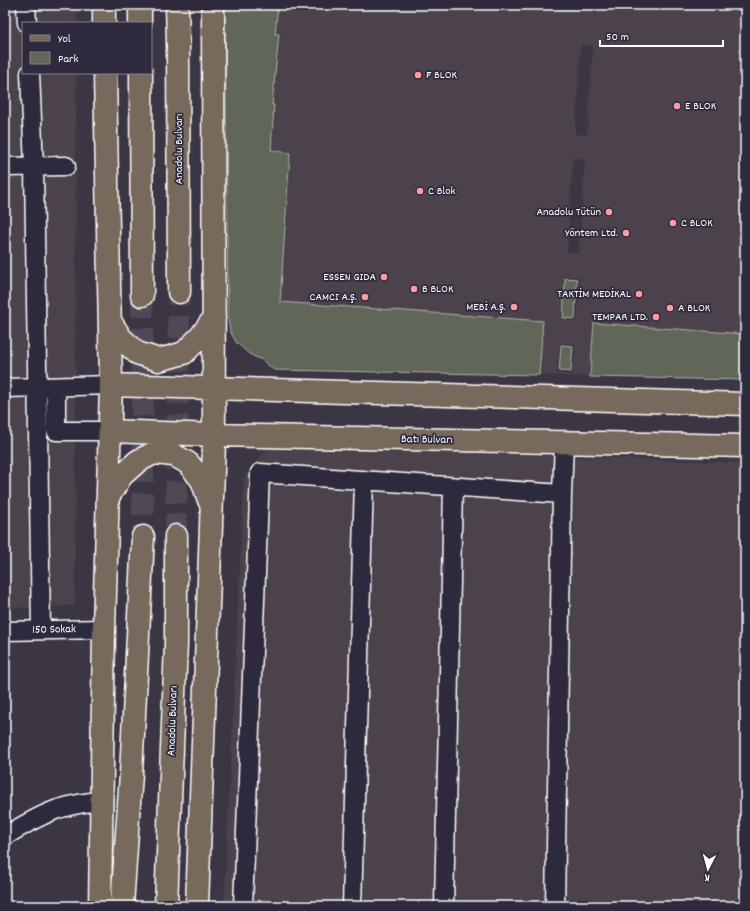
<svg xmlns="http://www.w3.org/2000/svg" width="750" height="911" viewBox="0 0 750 911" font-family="Dekko,sans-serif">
<rect width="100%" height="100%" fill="#3c3544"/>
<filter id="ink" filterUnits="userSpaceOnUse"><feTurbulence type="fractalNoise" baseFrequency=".025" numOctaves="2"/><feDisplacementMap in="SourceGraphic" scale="8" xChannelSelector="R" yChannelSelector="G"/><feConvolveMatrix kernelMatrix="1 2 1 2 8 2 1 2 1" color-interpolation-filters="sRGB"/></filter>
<g filter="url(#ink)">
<path fill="#4c424c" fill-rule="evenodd" d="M5,5H77V23H23V73H76L75,606L5,608Z
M254,5H745V380L590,377L539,375L274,370ZM581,45L593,46L587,135L575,134ZM573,158L585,159L579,253L567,252ZM564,276L580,277L577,321L561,320ZM559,344H575L573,375L557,373Z
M269,446L745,463V906H224L244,478Z"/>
<path fill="#606658" stroke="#b0b2ac" d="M225,5H278L275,34H279L272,105H274L271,150L290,153L280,302L543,321L539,375L274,370L262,360L249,354L236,342L230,331L228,319Z
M565,278L577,279L575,319L563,318Z
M594,323L745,334V380L590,377Z
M561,345L573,346L571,372L559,371Z"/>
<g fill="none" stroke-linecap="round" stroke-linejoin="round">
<path stroke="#504957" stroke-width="22" stroke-dasharray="22 11" stroke-linecap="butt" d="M142,295L143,537
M176,536L179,292"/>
<g stroke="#fff" stroke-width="21">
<path id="minor" d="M26,5L27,23
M30,73L34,167L41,630
M5,167L66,166
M56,387V431H110
M5,388L111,385
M5,631L104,629
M5,836C22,826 40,815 58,809C72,805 87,802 101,801
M243,906L260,473L562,494
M352,906L364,480
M444,906L453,487
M555,906L562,494L564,442"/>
</g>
<g stroke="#fff" stroke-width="25">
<path id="major" d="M104,5V23
M140,5V23
M177,5L178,43L179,292
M141,73L142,295
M110,321L121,338L137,353L159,360L184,353L201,336L214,318
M111,385L745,404
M110,431L214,435L745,446
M108,497L122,475L138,461L154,453L174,455L188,463L202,480L209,500
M100,906L104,629L111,385L105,73
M122,906L131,774L143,537
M166,906L176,643V536
M197,906L214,444L213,5"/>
</g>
<use href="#minor" stroke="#2f2a3d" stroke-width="18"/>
<use href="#major" stroke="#77695c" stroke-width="22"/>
</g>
</g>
<g fill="#ff9aa2" stroke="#2f2a3d" stroke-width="1.5">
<circle cx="418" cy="75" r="4"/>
<circle cx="677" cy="106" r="4"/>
<circle cx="420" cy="191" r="4"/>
<circle cx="609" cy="212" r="4"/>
<circle cx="673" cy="223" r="4"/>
<circle cx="626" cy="233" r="4"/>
<circle cx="384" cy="277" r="4"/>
<circle cx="414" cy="289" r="4"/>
<circle cx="639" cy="294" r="4"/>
<circle cx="365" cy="297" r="4"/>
<circle cx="514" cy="307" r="4"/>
<circle cx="670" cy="308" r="4"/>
<circle cx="656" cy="317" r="4"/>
</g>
<g text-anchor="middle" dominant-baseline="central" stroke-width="3.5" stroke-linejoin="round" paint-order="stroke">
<g font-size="12" fill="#fff" stroke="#2f2a3d" text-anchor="end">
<text x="426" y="75" text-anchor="start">F BLOK</text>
<text x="685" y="106" text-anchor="start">E BLOK</text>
<text x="428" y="191" text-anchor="start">C Blok</text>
<text x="601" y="212">Anadolu Tütün</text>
<text x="681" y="223" text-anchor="start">C BLOK</text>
<text x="618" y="233">Yöntem Ltd.</text>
<text x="376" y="277">ESSEN GIDA</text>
<text x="422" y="289" text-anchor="start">B BLOK</text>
<text x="631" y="294">TAKTİM MEDİKAL</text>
<text x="357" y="297">CAMCI A.Ş.</text>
<text x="506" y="307">MEBİ A.Ş.</text>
<text x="678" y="308" text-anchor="start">A BLOK</text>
<text x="648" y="317">TEMPAR LTD.</text>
</g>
<g font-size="12" fill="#fff" stroke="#2f2a3d">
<text transform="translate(179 149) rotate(-90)">Anadolu Bulvarı</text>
<text transform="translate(427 440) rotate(1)">Batı Bulvarı</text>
<text transform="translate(54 630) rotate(-1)">150 Sokak</text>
<text transform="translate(173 721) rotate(-88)">Anadolu Bulvarı</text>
</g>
</g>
<rect width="750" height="911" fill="none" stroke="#2f2a3d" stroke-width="20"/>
<rect x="10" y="10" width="730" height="891" fill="none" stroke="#fff" stroke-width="1.5" filter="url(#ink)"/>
<rect x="22" y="22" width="130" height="52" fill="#2f2a3d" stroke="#827f8b"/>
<rect x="30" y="35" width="20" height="6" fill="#77695c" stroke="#827f8b"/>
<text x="58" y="42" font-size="12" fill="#ffffff">Yol</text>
<rect x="30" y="52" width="20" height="12" fill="#606658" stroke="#827f8b"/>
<text x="58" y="62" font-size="12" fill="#ffffff">Park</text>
<g transform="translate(708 869) rotate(186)" stroke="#2f2a3d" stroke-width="3" paint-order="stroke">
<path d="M0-3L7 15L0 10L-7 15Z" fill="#ffffff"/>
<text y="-6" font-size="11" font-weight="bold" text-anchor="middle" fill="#ffffff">K</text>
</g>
<path d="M600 40v6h123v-6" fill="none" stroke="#ffffff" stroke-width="2"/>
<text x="606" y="40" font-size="12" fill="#ffffff" stroke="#2f2a3d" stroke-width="3" paint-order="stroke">50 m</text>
</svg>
